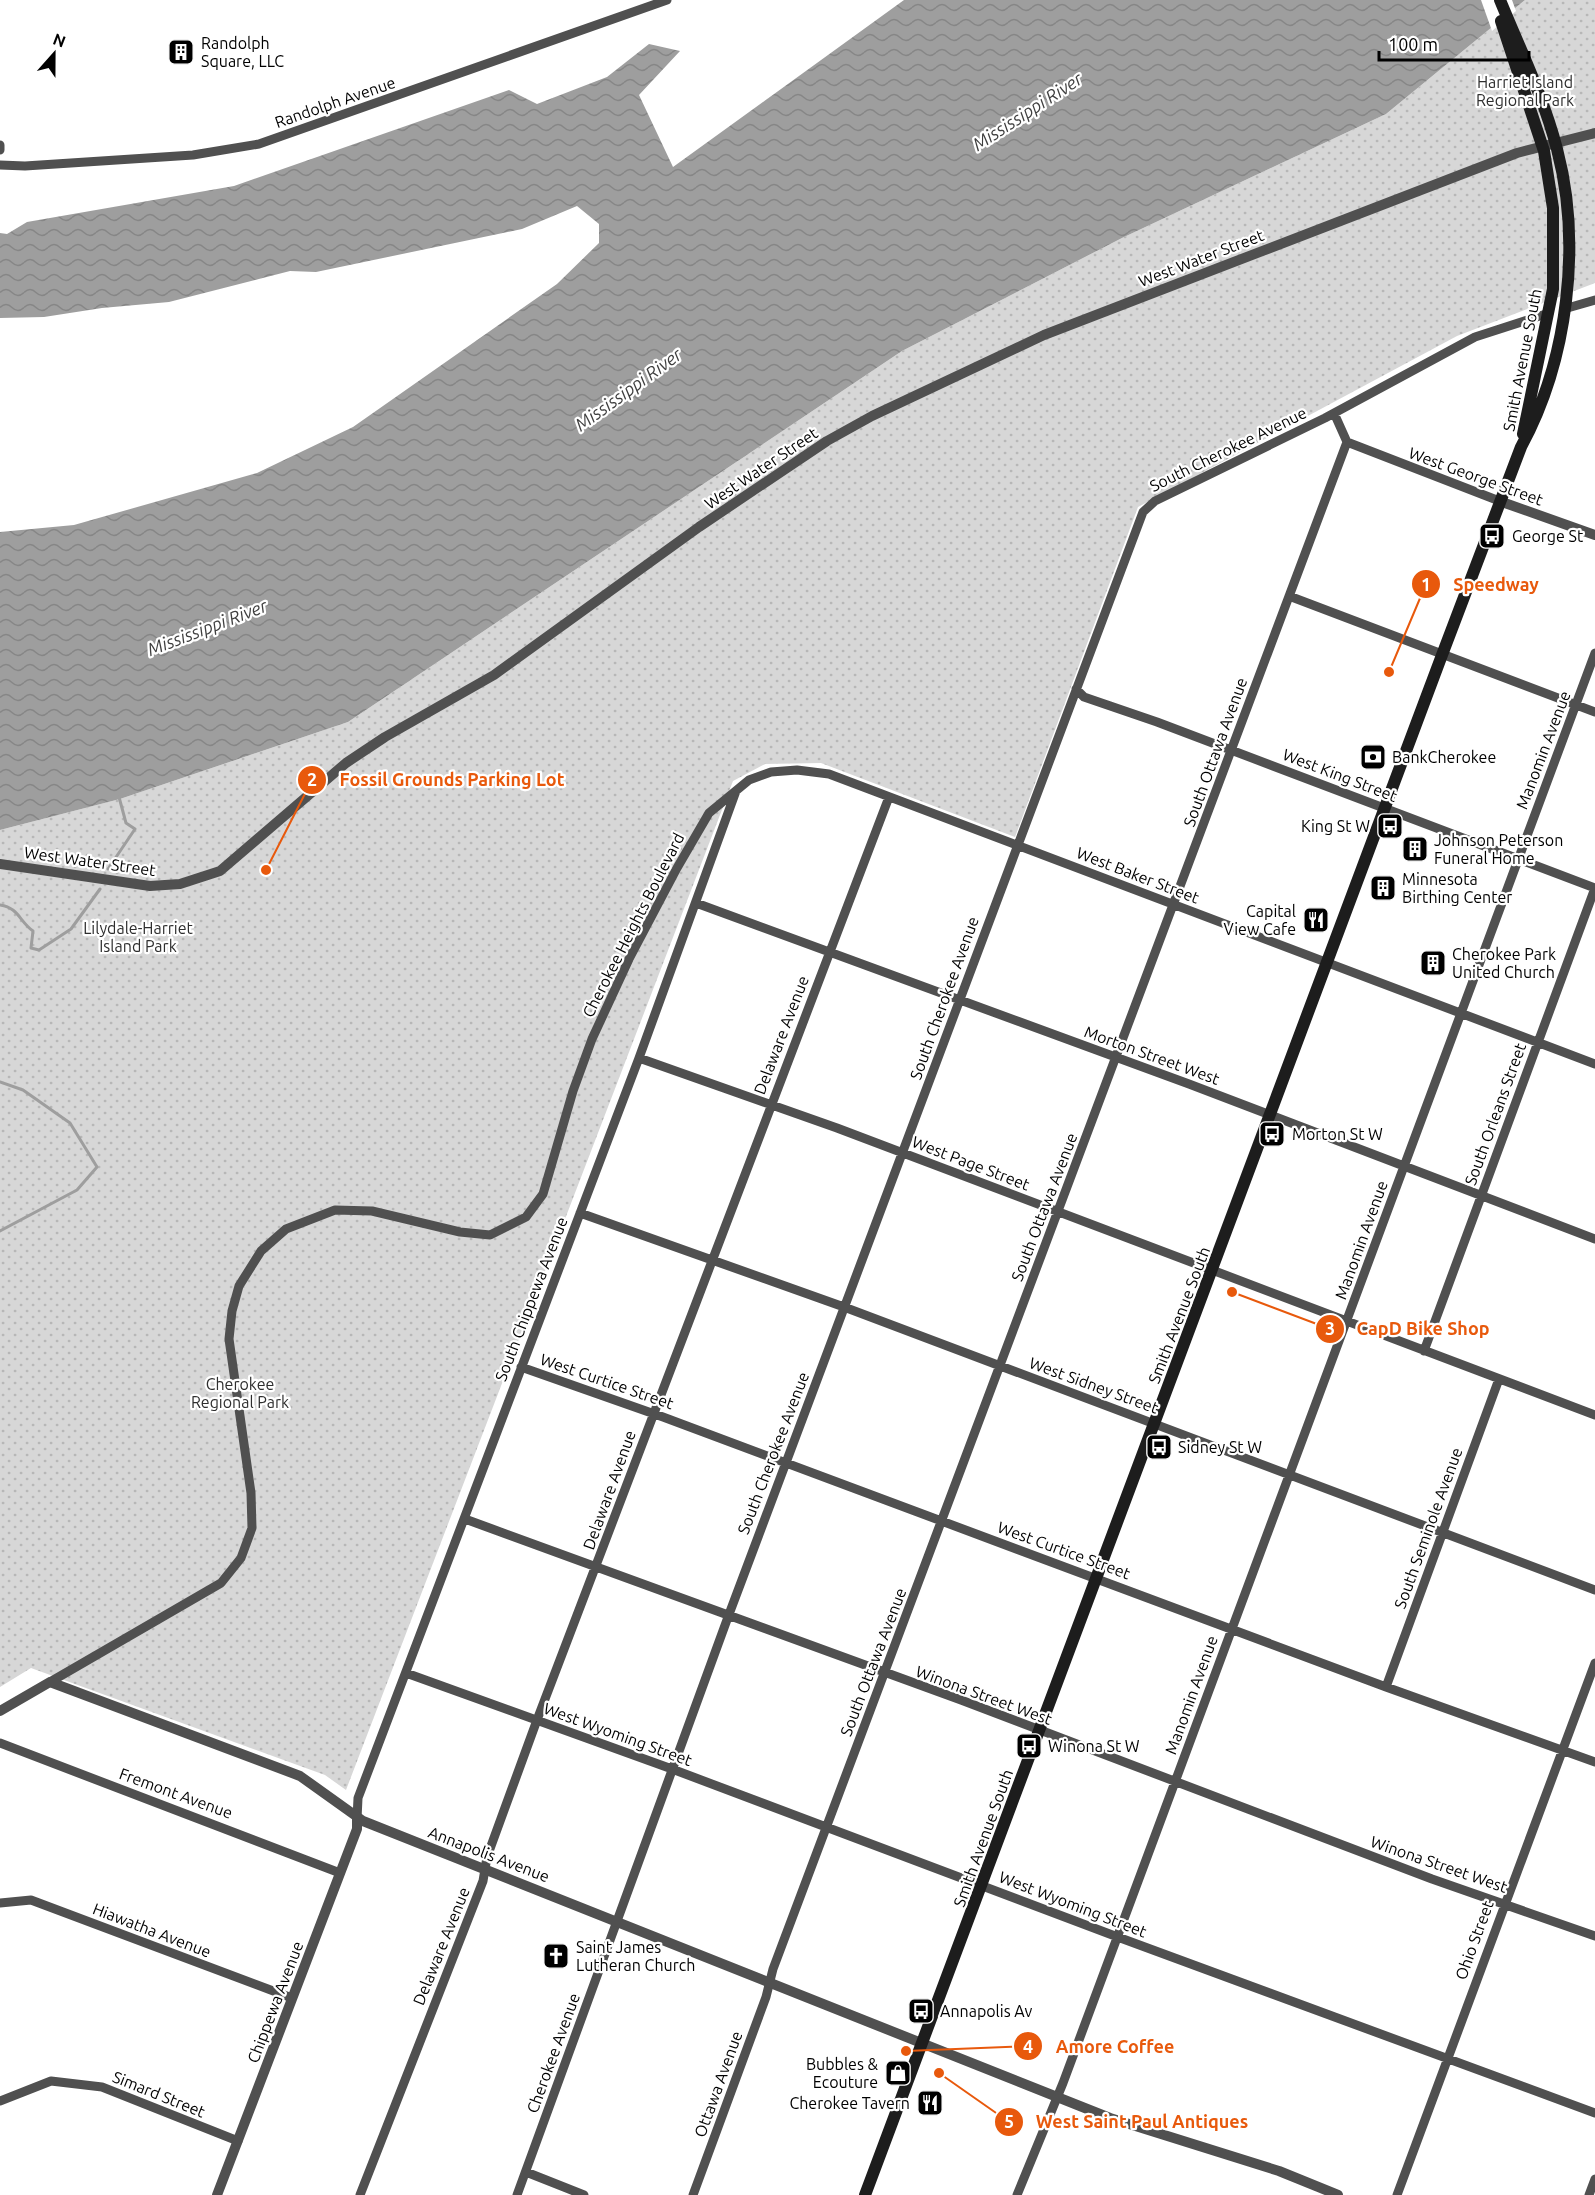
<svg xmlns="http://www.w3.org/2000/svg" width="1595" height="2195" viewBox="0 0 1595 2195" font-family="Ubuntu,sans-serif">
<defs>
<pattern id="park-dots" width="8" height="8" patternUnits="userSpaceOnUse" patternTransform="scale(1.5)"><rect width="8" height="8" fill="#d7d7d7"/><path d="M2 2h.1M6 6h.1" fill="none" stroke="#b7b7b7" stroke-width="1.8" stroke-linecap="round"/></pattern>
<pattern id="water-waves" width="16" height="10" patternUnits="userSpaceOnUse" patternTransform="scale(1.5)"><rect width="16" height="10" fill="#9e9e9e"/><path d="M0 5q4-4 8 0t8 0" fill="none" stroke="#868686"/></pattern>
</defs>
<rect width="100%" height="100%" fill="#fff"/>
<path fill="url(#park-dots)" d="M1525,0H1595V283L1457,336L1138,507L1015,837L821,763L765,764L733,781L346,1790L325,1775L31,1668L0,1687V830L120,799L348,722L902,351L1122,238L1386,114Z"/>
<path fill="url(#water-waves)" d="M904,0H1525L1386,114L1122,238L902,351L348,722L120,799L0,830V532L74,525L257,473L353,427L557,284L599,243V224L577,206L522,229L316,272L290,271L169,302L102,308L44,317L0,318V233L7,234L27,222L234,186L509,90L537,104L607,77L649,44L680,51L639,95L673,167Z"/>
<path fill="#fff" d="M1481,0H1512L1516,11L1492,31Z"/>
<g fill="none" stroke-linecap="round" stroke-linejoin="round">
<path stroke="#9e9e9e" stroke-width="3" d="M108,869L135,829L126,823L119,797
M0,905C19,908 19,921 33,931L31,948L39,950L71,929L100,889
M0,1082L23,1090L70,1123L97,1167L77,1190L0,1231"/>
<path stroke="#505050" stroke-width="9" d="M0,145V150
M0,165L25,166L193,155L259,144L667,0
M1564,309L1595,300
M1334,413L1347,442
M1347,442L1502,502
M1289,596L1595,712
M1076,689L1084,697L1157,722L1595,888
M696,903L1189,1084L1595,1239
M639,1058L837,1128L1595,1415
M580,1213L844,1307L1595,1590
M1424,1351L1595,888
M521,1367L663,1417L1386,1687L1595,1762
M465,1519L961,1700L1432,1879L1595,1936
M406,1673L672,1769L1115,1936L1595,2113
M50,1682L221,1583L241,1558L252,1528L251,1493L229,1339L232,1311L239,1286L261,1251L286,1229L335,1210L372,1211L460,1232L490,1235L526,1217L543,1194L573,1091L592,1039L629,959L677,868L709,813L749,780L771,772L797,770L829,774L1595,1064
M1386,1687L1499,1379
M0,1743L340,1873
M357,1819L358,1798L639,1058L736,791
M0,1903L31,1900L292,1998
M0,2101L51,2081L102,2087L238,2141
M526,2172L584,2195
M360,2195L483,1881L487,1857L537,1720L889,797
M517,2195L728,1617L1143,512L1155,501L1325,418L1475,337L1549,313
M693,2195L766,1997L773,1969L1347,442
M1017,2195L1063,2083L1595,653
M1397,2195L1595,1663
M1589,2195L1595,2179"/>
<path stroke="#505050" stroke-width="10" d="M1502,502L1595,535
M0,864L150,886L180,884L220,871L346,763L385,737L494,675L699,527L827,441L872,416L1044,335L1517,153L1595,133
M0,1711L50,1682L300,1776L363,1821L1110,2118L1279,2171L1338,2195
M217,2195L357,1829V1819"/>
<path stroke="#1d1d1d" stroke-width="12" d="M1501,21L1544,151L1553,208V289L1523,434
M865,2195L1442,655L1521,447C1568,360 1582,244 1557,149C1544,98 1520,49 1500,0"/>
</g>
<defs>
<g id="building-square" transform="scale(1.35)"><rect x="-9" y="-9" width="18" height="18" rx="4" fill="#000" stroke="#fff"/><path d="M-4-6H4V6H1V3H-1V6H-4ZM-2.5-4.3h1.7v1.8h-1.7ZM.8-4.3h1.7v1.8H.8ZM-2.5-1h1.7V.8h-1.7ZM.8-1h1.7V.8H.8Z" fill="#fff"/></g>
<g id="bus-square" transform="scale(1.35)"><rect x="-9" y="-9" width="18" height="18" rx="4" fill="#000" stroke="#fff"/><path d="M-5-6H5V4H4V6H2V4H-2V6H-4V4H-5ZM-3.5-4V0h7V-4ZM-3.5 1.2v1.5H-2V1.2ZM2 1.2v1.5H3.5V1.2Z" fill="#fff"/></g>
<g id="bank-square" transform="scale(1.35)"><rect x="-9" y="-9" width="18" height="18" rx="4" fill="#000" stroke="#fff"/><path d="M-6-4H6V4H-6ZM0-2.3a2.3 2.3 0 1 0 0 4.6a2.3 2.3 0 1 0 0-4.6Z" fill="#fff"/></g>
<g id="restaurant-square" transform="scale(1.35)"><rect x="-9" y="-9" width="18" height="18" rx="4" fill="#000" stroke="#fff"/><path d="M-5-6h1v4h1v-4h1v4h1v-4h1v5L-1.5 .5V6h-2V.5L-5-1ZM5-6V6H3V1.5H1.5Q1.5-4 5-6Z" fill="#fff"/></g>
<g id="church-square" transform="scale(1.35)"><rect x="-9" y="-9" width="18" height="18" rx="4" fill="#000" stroke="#fff"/><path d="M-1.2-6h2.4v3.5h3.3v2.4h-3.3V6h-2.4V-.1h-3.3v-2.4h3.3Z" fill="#fff"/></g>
<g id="shop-square" transform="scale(1.35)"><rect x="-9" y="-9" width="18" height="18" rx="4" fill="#000" stroke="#fff"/><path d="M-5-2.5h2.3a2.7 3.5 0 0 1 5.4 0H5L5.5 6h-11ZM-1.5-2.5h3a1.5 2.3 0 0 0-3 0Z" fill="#fff"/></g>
</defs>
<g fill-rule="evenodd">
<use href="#building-square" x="181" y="52"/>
<use href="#bus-square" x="1492" y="536"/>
<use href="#bank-square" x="1373" y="757"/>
<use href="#bus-square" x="1390" y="826"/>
<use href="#building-square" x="1415" y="849"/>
<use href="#building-square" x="1383" y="888"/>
<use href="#restaurant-square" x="1316" y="920"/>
<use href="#building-square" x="1433" y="963"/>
<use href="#bus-square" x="1272" y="1134"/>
<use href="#bus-square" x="1159" y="1447"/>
<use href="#bus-square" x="1029" y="1746"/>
<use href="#church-square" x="556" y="1956"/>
<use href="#bus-square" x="921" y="2011"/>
<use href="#shop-square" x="898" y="2073"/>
<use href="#restaurant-square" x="930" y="2103"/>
</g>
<g text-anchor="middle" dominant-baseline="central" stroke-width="4.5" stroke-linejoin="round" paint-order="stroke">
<g font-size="16" fill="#000" stroke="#fff" text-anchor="start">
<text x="201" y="43">Randolph<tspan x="201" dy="18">Square, LLC</tspan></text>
<text x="1512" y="536">George St</text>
<text x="1392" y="757">BankCherokee</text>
<text x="1370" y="826" text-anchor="end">King St W</text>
<text x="1434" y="840">Johnson Peterson<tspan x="1434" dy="18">Funeral Home</tspan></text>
<text x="1402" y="879">Minnesota<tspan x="1402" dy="18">Birthing Center</tspan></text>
<text x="1296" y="911" text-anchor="end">Capital<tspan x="1296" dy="18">View Cafe</tspan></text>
<text x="1452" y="954">Cherokee Park<tspan x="1452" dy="18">United Church</tspan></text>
<text x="1292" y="1134">Morton St W</text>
<text x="1178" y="1447">Sidney St W</text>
<text x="1048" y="1746">Winona St W</text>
<text x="576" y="1947">Saint James<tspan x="576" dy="18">Lutheran Church</tspan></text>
<text x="940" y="2011">Annapolis Av</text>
<text x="878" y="2064" text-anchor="end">Bubbles &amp;<tspan x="878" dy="18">Ecouture</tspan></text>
<text x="910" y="2103" text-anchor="end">Cherokee Tavern</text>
</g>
<g font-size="16" fill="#2e2e2e" stroke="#fff">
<text x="1525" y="82">Harriet Island<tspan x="1525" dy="18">Regional Park</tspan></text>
<text x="138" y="928">Lilydale-Harriet<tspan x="138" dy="18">Island Park</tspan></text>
<text x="240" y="1384">Cherokee<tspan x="240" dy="18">Regional Park</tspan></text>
</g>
<g font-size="16" fill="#000" stroke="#fff">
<text transform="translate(335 102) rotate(-19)">Randolph Avenue</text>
<text transform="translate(1201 258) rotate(-21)">West Water Street</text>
<text transform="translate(1522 360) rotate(-79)">Smith Avenue South</text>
<text transform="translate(1228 449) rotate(-26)">South Cherokee Avenue</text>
<text transform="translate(761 468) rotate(-34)">West Water Street</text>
<text transform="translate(1476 476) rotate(20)">West George Street</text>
<text transform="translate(1543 750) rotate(-69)">Manomin Avenue</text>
<text transform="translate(1215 752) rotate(-70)">South Ottawa Avenue</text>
<text transform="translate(1340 775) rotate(21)">West King Street</text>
<text transform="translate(90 861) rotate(8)">West Water Street</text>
<text transform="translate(1138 875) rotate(21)">West Baker Street</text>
<text transform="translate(633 925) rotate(-63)">Cherokee Heights Boulevard</text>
<text transform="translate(944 998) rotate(-70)">South Cherokee Avenue</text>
<text transform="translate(781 1035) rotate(-69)">Delaware Avenue</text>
<text transform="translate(1152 1055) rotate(20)">Morton Street West</text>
<text transform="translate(1495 1114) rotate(-70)">South Orleans Street</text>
<text transform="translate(971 1163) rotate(21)">West Page Street</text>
<text transform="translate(1044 1207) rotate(-69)">South Ottawa Avenue</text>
<text transform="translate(1361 1240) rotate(-70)">Manomin Avenue</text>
<text transform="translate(531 1299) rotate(-69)">South Chippewa Avenue</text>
<text transform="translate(1179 1315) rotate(-69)">Smith Avenue South</text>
<text transform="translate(607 1381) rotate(19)">West Curtice Street</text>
<text transform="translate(1094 1385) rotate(20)">West Sidney Street</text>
<text transform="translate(773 1453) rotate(-69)">South Cherokee Avenue</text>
<text transform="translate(609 1490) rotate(-70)">Delaware Avenue</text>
<text transform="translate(1428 1528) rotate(-70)">South Seminole Avenue</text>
<text transform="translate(1064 1550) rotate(20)">West Curtice Street</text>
<text transform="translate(873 1662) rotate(-69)">South Ottawa Avenue</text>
<text transform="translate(984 1695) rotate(20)">Winona Street West</text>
<text transform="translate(1191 1695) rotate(-70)">Manomin Avenue</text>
<text transform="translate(618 1734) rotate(20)">West Wyoming Street</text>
<text transform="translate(176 1793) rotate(20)">Fremont Avenue</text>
<text transform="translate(983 1838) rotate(-70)">Smith Avenue South</text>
<text transform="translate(489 1854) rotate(21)">Annapolis Avenue</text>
<text transform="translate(1439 1864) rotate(19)">Winona Street West</text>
<text transform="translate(1073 1904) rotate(21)">West Wyoming Street</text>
<text transform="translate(152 1930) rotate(21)">Hiawatha Avenue</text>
<text transform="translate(1474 1940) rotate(-70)">Ohio Street</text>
<text transform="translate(441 1946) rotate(-68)">Delaware Avenue</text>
<text transform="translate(275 2002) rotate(-69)">Chippewa Avenue</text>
<text transform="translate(553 2053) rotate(-70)">Cherokee Avenue</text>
<text transform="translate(718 2084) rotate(-70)">Ottawa Avenue</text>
<text transform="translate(159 2094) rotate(22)">Simard Street</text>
</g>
<g font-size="18" font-style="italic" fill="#3f3f3f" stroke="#fff">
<text transform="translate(1027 111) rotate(-33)">Mississippi River</text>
<text transform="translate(628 389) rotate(-36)">Mississippi River</text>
<text transform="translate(207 627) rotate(-21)">Mississippi River</text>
</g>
</g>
<path fill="none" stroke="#e8590c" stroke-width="2" d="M1389 672L1426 584M266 870L312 780M1232 1292L1330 1329M906 2051L1028 2046M939 2073L1009 2122"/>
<g fill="#e8590c" stroke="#fff" stroke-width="2">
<circle cx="1389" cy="672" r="6"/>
<circle cx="266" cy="870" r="6"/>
<circle cx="1232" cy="1292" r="6"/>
<circle cx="906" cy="2051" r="6"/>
<circle cx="939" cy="2073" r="6"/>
<circle cx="1426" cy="584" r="15"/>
<circle cx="312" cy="780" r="15"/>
<circle cx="1330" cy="1329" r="15"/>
<circle cx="1028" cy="2046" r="15"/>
<circle cx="1009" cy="2122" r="15"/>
</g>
<g font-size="18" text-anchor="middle" font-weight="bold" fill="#fff">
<text x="1426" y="591">1</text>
<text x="312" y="786">2</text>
<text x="1330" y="1335">3</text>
<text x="1028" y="2053">4</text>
<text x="1009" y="2128">5</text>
</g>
<g font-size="18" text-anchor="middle" font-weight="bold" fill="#e8590c" stroke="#fff" stroke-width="4.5" stroke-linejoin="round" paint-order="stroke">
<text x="1496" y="591">Speedway</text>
<text x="452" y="786">Fossil Grounds Parking Lot</text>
<text x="1423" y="1335">CapD Bike Shop</text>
<text x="1115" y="2053">Amore Coffee</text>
<text x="1142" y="2128">West Saint Paul Antiques</text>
</g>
<g transform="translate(54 54) rotate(21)" stroke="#ffffff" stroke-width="4.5" paint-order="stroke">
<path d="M0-4.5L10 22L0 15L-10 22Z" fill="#000000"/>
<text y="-9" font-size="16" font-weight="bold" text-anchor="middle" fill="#000000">N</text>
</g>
<path d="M1379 51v9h150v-9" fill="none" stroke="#000000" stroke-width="3"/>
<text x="1388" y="51" font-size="18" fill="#000000" stroke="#ffffff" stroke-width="4.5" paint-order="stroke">100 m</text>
</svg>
